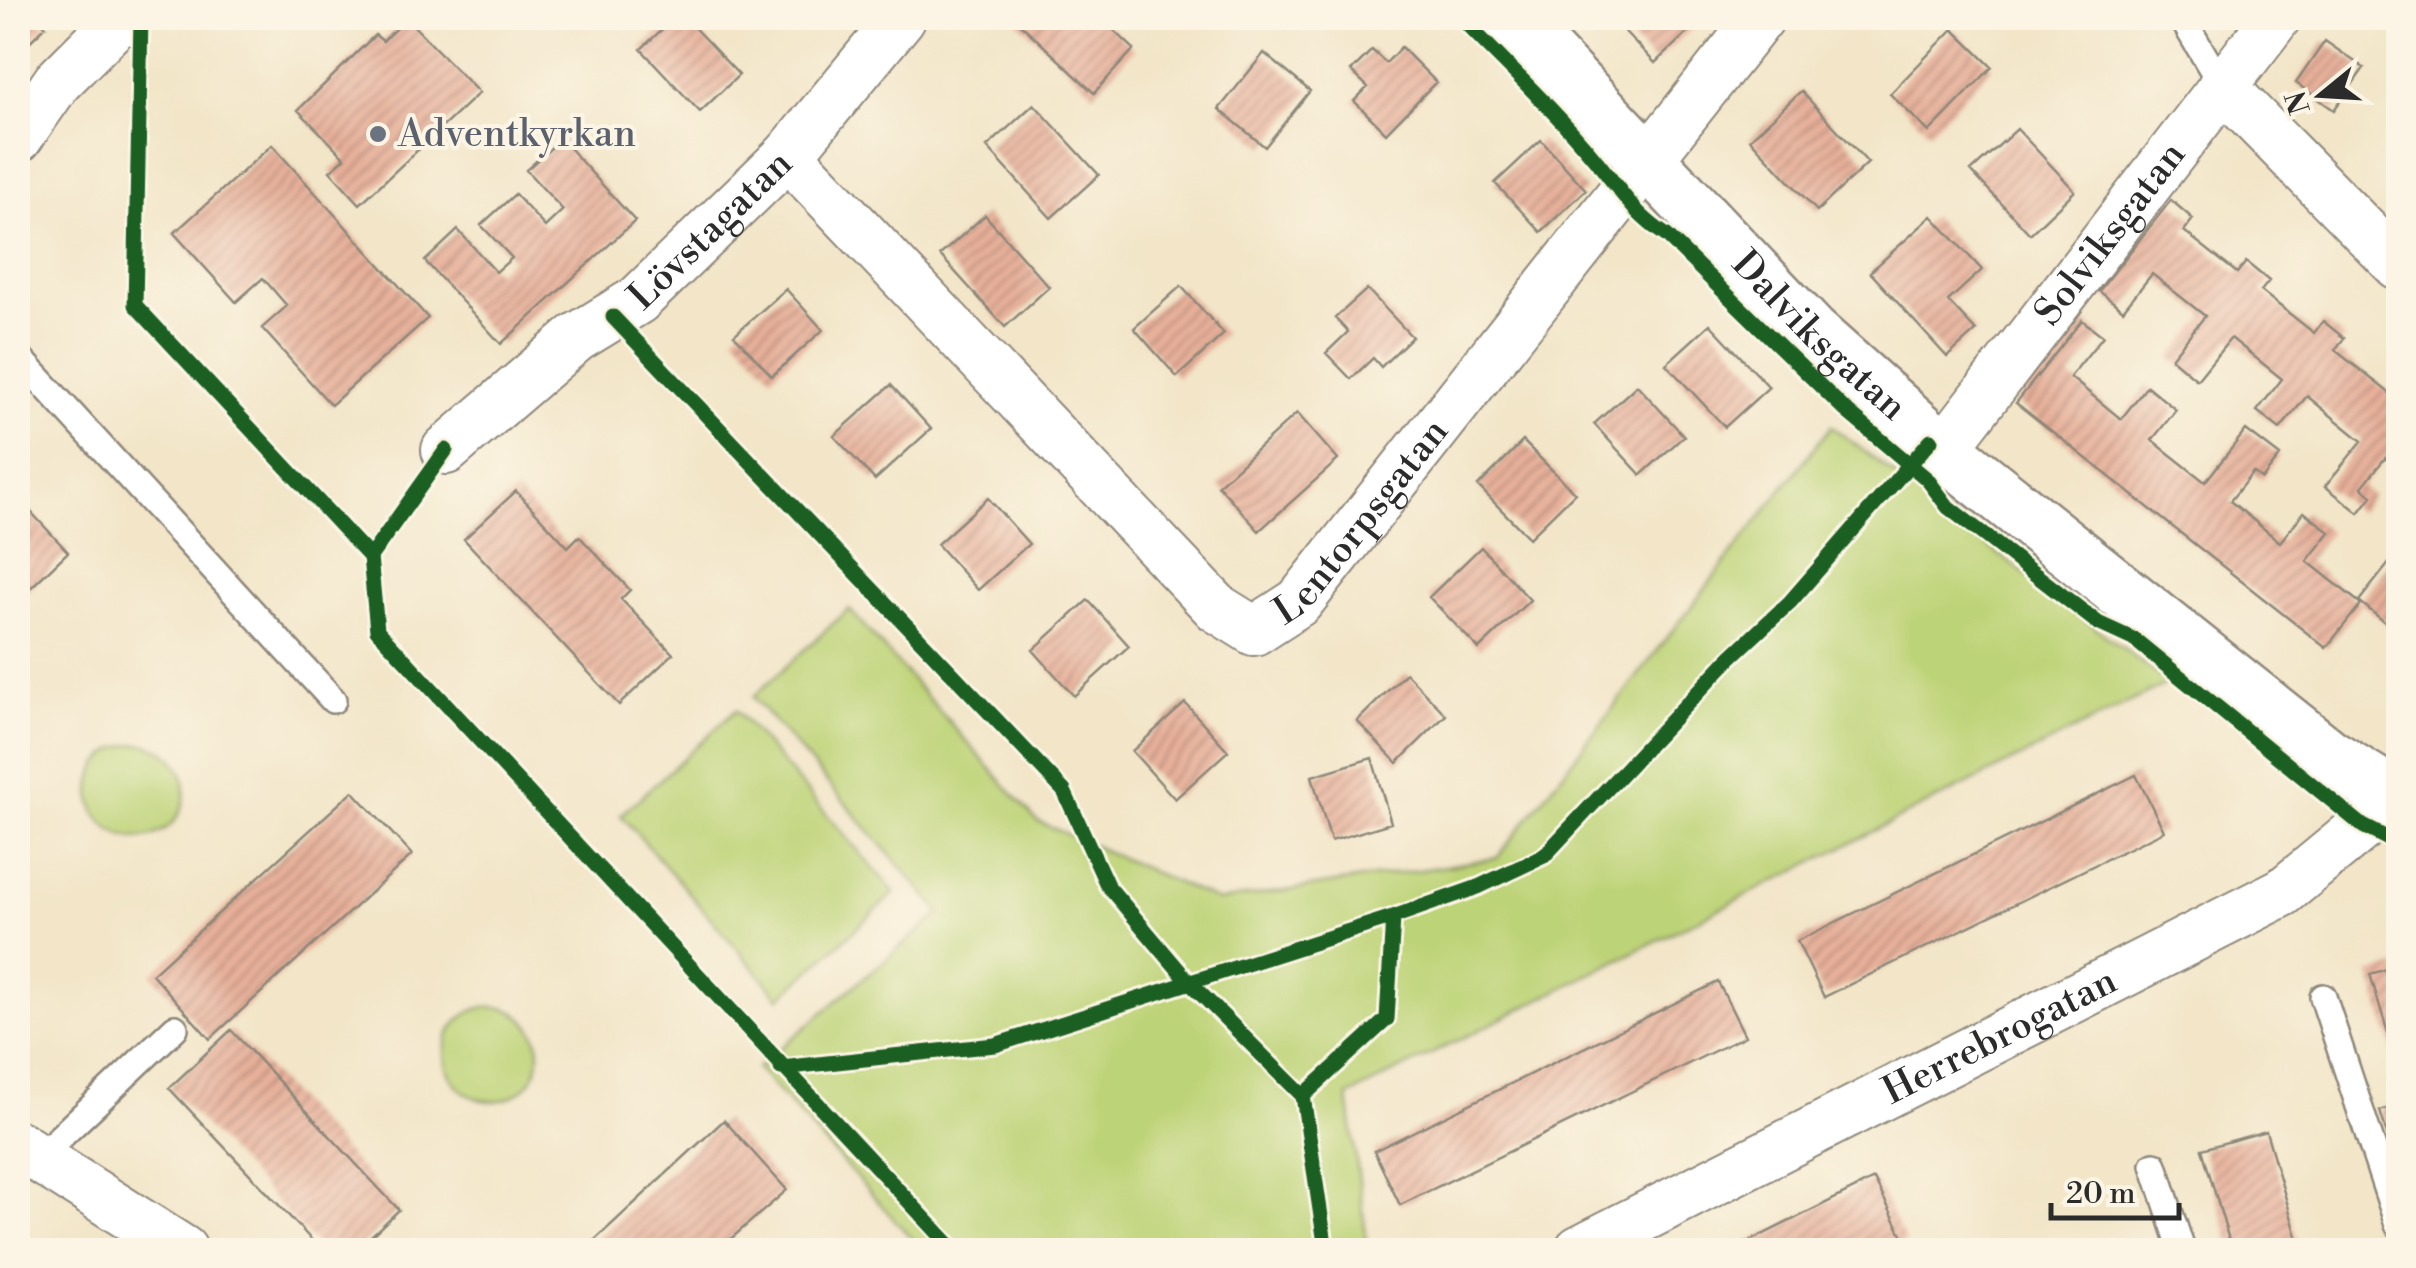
<svg xmlns="http://www.w3.org/2000/svg" width="2416" height="1268" viewBox="0 0 2416 1268" font-family="'Libre Bodoni',serif">
<defs>
<pattern id="building-hatch" width="6" height="6" patternUnits="userSpaceOnUse" patternTransform="scale(2.5)"><rect width="6" height="6" fill="#e7b09a"/><path d="M-1 1l2-2M0 6l6-6M5 7l2-2" fill="none" stroke="#bb8f7e"/></pattern>
</defs>
<rect width="100%" height="100%" fill="#fcf5e5"/>
<filter id="ink" filterUnits="userSpaceOnUse"><feTurbulence type="fractalNoise" baseFrequency=".01" numOctaves="2"/><feDisplacementMap in="SourceGraphic" scale="20" xChannelSelector="R" yChannelSelector="G"/><feConvolveMatrix kernelMatrix="1 2 1 2 8 2 1 2 1" color-interpolation-filters="sRGB"/></filter>
<filter id="wash" filterUnits="userSpaceOnUse"><feTurbulence type="fractalNoise" baseFrequency=".0048" numOctaves="4" result="noise"/><feDisplacementMap in="SourceGraphic" scale="40" xChannelSelector="R" yChannelSelector="G"/><feGaussianBlur stdDeviation="2.25" result="paint"/><feColorMatrix in="noise" values="0 0 0 0 0 0 0 0 0 0 0 0 0 0 0 0 0 1.4 0 .05"/><feComposite in="paint" operator="in"/></filter>
<g filter="url(#wash)">
<rect width="100%" height="100%" fill="#f2e5c8"/>
<path fill="#bdd377" stroke="#747f51" stroke-width="2.5" d="M1831,426L2168,683L1348,1096L1368,1250H922L757,1068L941,913L753,697L849,609L1037,821L1218,901L1497,858Z
M736,710L895,893L780,998L621,815Z
M91 791a47 47 0 1 1 94 0a47 47 0 1 1-94 0Z
M445 1054a47 47 0 1 1 94 0a47 47 0 1 1-94 0Z"/>
<g id="blocks">
<path fill="url(#building-hatch)" d="M18,18H37L46,26L18,53Z
M406,18L479,93L360,204L330,171L345,158L298,110L375,35L383,41Z
M674,18H685L739,75L700,112L641,49Z
M1014,18H1101L1134,49L1094,93Z
M1612,18H1703L1655,63Z
M1953,29L1992,67L1929,132L1890,94Z
M2325,41L2364,68L2334,110L2296,83Z
M1401,47L1436,82L1386,133L1354,101L1368,87L1351,71L1372,50L1386,63Z
M1264,53L1310,91L1265,147L1219,109Z
M1801,91L1868,163L1817,211L1750,139Z
M1034,104L1099,175L1051,218L987,147Z
M2017,129L2075,191L2030,234L1971,171Z
M561,139L635,221L501,344L425,261L458,230L496,272L512,258L481,225L515,194L545,227L563,210L526,170Z
M1541,140L1586,190L1541,232L1495,183Z
M272,145L428,318L331,405L262,328L287,306L263,278L236,302L174,233Z
M2171,200L2193,219L2184,231L2237,273L2246,262L2269,281L2261,291L2314,333L2323,321L2344,338L2335,350L2392,395L2398,387V469L2385,458L2362,487L2372,496L2359,513L2325,486L2362,441L2307,396L2280,429L2257,411L2282,379L2231,338L2197,380L2171,358L2205,316L2152,274L2123,310L2099,291Z
M985,215L1049,287L1005,327L940,255Z
M1932,216L1982,270L1948,301L1976,331L1947,357L1870,272Z
M1181,286L1224,334L1177,377L1134,328Z
M786,289L823,330L772,376L734,335Z
M1367,289L1412,337L1381,367L1373,358L1351,379L1326,353L1348,332L1335,318Z
M2082,320L2103,336L2070,377L2121,419L2147,386L2176,410L2152,440L2205,482L2246,430L2280,456L2262,479L2253,472L2230,501L2280,542L2304,512L2330,532L2307,561L2361,604L2326,648L2016,403Z
M1710,324L1769,387L1725,427L1666,364Z
M891,385L931,429L875,480L834,436Z
M1637,385L1684,436L1641,475L1594,424Z
M1297,413L1338,460L1259,531L1218,485Z
M1523,441L1575,493L1529,538L1478,486Z
M516,491L568,547L579,536L630,590L621,599L673,654L619,705L464,539Z
M18,498L68,552L18,600Z
M988,498L1029,544L978,590L937,544Z
M1481,547L1530,600L1479,649L1429,597Z
M2398,552V633L2359,601Z
M1088,600L1129,646L1074,696L1033,650Z
M1406,673L1446,715L1397,763L1357,721Z
M1185,703L1228,751L1175,799L1132,751Z
M1372,758L1391,823L1331,841L1312,776Z
M2136,775L2164,831L1824,997L1797,941Z
M353,791L412,855L210,1039L152,974Z
M2398,966V1066L2370,974Z
M1718,982L1745,1036L1400,1205L1374,1151Z
M231,1030L399,1210L356,1250H321L169,1088Z
M2398,1105V1169L2380,1111Z
M724,1120L787,1190L718,1250H584Z
M2266,1131L2301,1250H2232L2202,1149Z
M1874,1179L1906,1242L1889,1250H1732Z"/>
</g>
</g>
<g filter="url(#ink)">
<use href="#blocks" fill-opacity="0" stroke="#8e887a" stroke-width="2.5"/>
<g fill="none" stroke-linecap="round" stroke-linejoin="round">
<g stroke="#8e887a" stroke-width="30">
<path id="service" d="M2182,18L2222,86
M18,356L333,700
M2323,997L2398,1224
M38,1158L175,1028
M2154,1165L2182,1250"/>
</g>
<g stroke="#8e887a" stroke-width="52">
<g id="minor">
<path d="M2222,86L2398,265"/>
<path d="M18,138L57,82L121,18"/>
<path id="s1" d="M788,155L1217,608L1254,631L1299,602L1760,18"/>
<path id="s2" d="M1944,449L2276,18"/>
<path id="s3" d="M446,450L576,338L638,300L788,155L901,18"/>
<path d="M18,1145L183,1250"/>
<path id="s4" d="M1579,1250L2283,892L2363,826L2398,791"/>
</g>
</g>
<g stroke="#8e887a" stroke-width="60">
<g id="tertiary">
<path id="s5" d="M1512,18L1811,333L1931,440L2328,756L2398,799"/>
</g>
</g>
<use href="#service" stroke="#fff" stroke-width="25"/>
<use href="#minor" stroke="#fff" stroke-width="48"/>
<use href="#tertiary" stroke="#fff" stroke-width="55"/>
<g stroke="#fcf5e5" stroke-width="21">
<path id="cycleway" d="M141,18L135,305L370,557L377,630L954,1250
M1461,18C1505,64 1553,108 1594,158C1621,190 1630,211 1667,236L1844,409L1927,479L1948,507L2098,623L2135,640L2363,826L2398,844
M613,317L1064,791L1107,885L1188,981L1303,1096
M370,557L446,450
M781,1068L995,1045L1393,917L1478,887L1544,856L1730,658L1790,602L1931,440
M1326,1250L1303,1096L1387,1019L1393,917"/>
</g>
<use href="#cycleway" stroke="#1b5e20" stroke-width="15"/>
</g>
</g>
<circle fill="#6b7280" stroke="#fcf5e5" stroke-width="4" cx="378" cy="134" r="10"/>
<g text-anchor="middle" dominant-baseline="central" stroke-width="8" stroke-linejoin="round" paint-order="stroke">
<g font-size="38" fill="#5b616d" stroke="#fcf5e5" text-anchor="start">
<text x="398" y="134">Adventkyrkan</text>
</g>
<g font-size="38" fill="#2b2b2b" stroke="#fcf5e5">
<text stroke="none"><textPath href="#s3" startOffset="345">Lövstagatan</textPath></text>
<text stroke="none"><textPath href="#s2" startOffset="272">Solviksgatan</textPath></text>
<text stroke="none"><textPath href="#s5" startOffset="442">Dalviksgatan</textPath></text>
<text stroke="none"><textPath href="#s1" startOffset="822">Lentorpsgatan</textPath></text>
<text stroke="none"><textPath href="#s4" startOffset="472">Herrebrogatan</textPath></text>
</g>
</g>
<rect width="2416" height="1268" fill="none" stroke="#fcf5e5" stroke-width="60"/>
<g transform="translate(2321 95) rotate(252)" stroke="#fcf5e5" stroke-width="8" paint-order="stroke">
<path d="M0-8L18 38L0 25L-18 38Z" fill="#2b2b2b"/>
<text y="-15" font-size="28" font-weight="bold" text-anchor="middle" fill="#2b2b2b">N</text>
</g>
<path d="M2051 1203v15h128v-15" fill="none" stroke="#2b2b2b" stroke-width="5"/>
<text x="2066" y="1203" font-size="30" fill="#2b2b2b" stroke="#fcf5e5" stroke-width="8" paint-order="stroke">20 m</text>
</svg>
